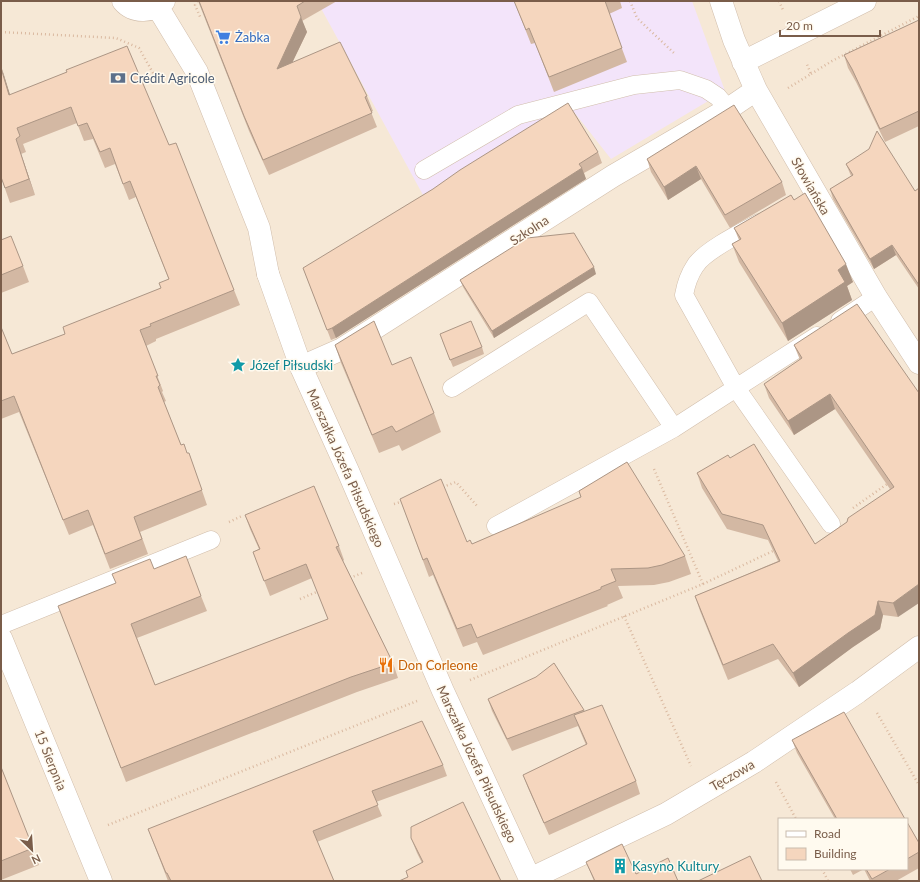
<svg xmlns="http://www.w3.org/2000/svg" width="920" height="882" viewBox="0 0 920 882" font-family="Lato,sans-serif">
<rect width="100%" height="100%" fill="#fef6e8"/>
<path fill="#f6e8d6" fill-rule="evenodd" d="M1,1H919V881H1ZM779,819H907V869H779Z"/>
<path fill="#f3e4fa" d="M317,1H692L725,91L611,159L574,112L423,195Z"/>
<g fill="none" stroke-linecap="round" stroke-linejoin="round">
<g stroke="#d1beac" stroke-width="19">
<path id="service" d="M424,170L518,115L634,85L680,80L706,89L718,97L728,109
M840,321L876,297
M817,336L736,388L831,524
M452,388L589,302L674,428
M496,526L674,428L736,388L684,295C686,284 689,275 695,266C704,251 742,232 759,223
M1,625L211,540"/>
</g>
<g stroke="#d1beac" stroke-width="23">
<path id="pedestrian" d="M268,274L301,367L348,471L443,691L531,881
M530,879L666,814L754,762L858,692L919,647"/>
</g>
<g stroke="#d1beac" stroke-width="23">
<path id="minor" d="M123,1C134,14 153,12 164,1
M721,1L734,40L756,90L876,297L919,363
M157,6L197,72L259,228L268,274
M743,62L865,1
M301,367L342,349L613,176L728,109L756,90
M1,638L101,881"/>
</g>
<path stroke="#dab9a0" stroke-width="2.5" stroke-dasharray="1 3" stroke-linecap="butt" d="M197,1L195,5L201,19
M630,1L637,18L674,53
M779,1L783,10
M1,32L116,38L139,48L157,80L167,76
M811,74L832,61L919,16
M788,88L811,74L806,62
M443,487L456,482L478,507
M394,504L404,501
M853,508L890,482
M229,522L242,516
M350,578L362,573
M703,584L775,550
M300,599L319,591
M624,616L691,766
M470,680L703,584L654,469
M877,713L919,785
M776,782L796,819
M108,825L417,701
M822,869L828,881"/>
<use href="#service" stroke="#fff" stroke-width="18"/>
<use href="#pedestrian" stroke="#fff" stroke-width="22"/>
<use href="#minor" stroke="#fff" stroke-width="22"/>
</g>
<path fill="#d3b8a3" d="M198,1H337L302,21L307,32L292,63L367,96L373,111L371,112L377,127L269,175L249,131Z
M514,1H620L622,8L609,14L627,62L554,92L535,43L531,44Z
M919,20V126L885,142L856,82L848,68L844,55Z
M1,66L10,95L67,72L169,145L234,290L240,305L156,339V341L146,346L163,391L162,392L166,401L164,402L181,445L187,453H189L207,505L140,532L148,554L110,569L93,525L69,535L19,412L1,419V327L12,354L65,334L161,288L169,280L136,197L129,200L115,164L105,168L93,139L84,141L77,123L23,144L26,152L21,154L35,195L10,203L1,177Z
M598,152L602,163L584,173L586,179L336,338L331,340L303,268Z
M647,159L782,182L786,195L730,228L701,179L668,200L651,172Z
M846,164L915,191L919,188V289L896,255L874,269L833,199L830,189L851,176Z
M794,200L853,282L847,286L852,300L788,341L739,262L732,244L739,240L734,228Z
M1,240L23,266L29,282L1,293Z
M596,274L494,338L463,287L460,280Z
M442,340L482,347L484,354L453,367Z
M335,345L392,365L434,413L441,432L402,451L399,445L379,453L341,363Z
M794,345L919,393L898,617L883,615L880,629L853,647L799,687L778,659L728,680L700,611L695,596L778,561L768,540L727,529L702,488L697,473L730,458L815,544L847,522L890,489L835,409L794,435L769,398L764,384L800,360Z
M579,491L685,556L691,574L669,582L654,585L618,586L623,598L607,605L608,606L483,655L477,642L463,647L433,575L429,577L400,499L467,542L472,544L581,498Z
M245,515L339,546L344,560L343,561L393,663L398,678L357,692L126,782L64,620L154,569L201,596L207,611L137,638L155,685L328,619L312,578L270,596L253,552L259,549L250,529Z
M488,699L584,710L636,781L640,794L549,835L528,788L523,775L586,745L578,726L512,751L492,711Z
M792,740L905,819H835L797,753Z
M443,765L447,776L376,802L382,816L317,842L334,881H168L148,829Z
M1,767L39,865L1,880Z
M907,822L919,843V868L896,881H870L864,869L853,875L850,869H907Z
M411,838L501,881L408,877L422,863L417,853Z
M586,862L636,874L678,881H594Z"/>
<path fill="#ac9685" d="M301,17L307,32L282,84L277,69Z
M1,66L4,75L15,111L9,95Z
M16,139L21,154L35,195L29,179Z
M696,166L701,179L668,200L664,187Z
M582,168L586,179L336,338L332,328Z
M892,245L896,255L874,269L870,259Z
M846,264L853,282L847,286L852,300L788,341L782,323L838,270Z
M594,267L596,274L494,338L492,331Z
M830,394L835,409L794,435L788,421Z
M919,584V603L898,617L893,603Z
M878,601L883,615L880,629L853,647L799,687L793,673L848,633Z"/>
<path fill="#f5d6be" stroke="#ac9685" d="M199,1H305L297,6L301,17L277,69L340,42L367,96L365,97L372,113L263,160L244,116Z
M514,1H605L622,48L549,77L529,28L526,30Z
M919,20V111L880,129L852,69L844,55Z
M127,46L169,145L176,143L234,290L150,324L151,326L140,330L158,376H156L160,385L158,387L181,445L184,444L187,453H189L202,490L134,517L142,539L105,554L88,510L63,520L14,396L1,401V327L12,354L65,334L63,327L161,288L159,283L169,279L130,181L123,184L110,148L100,152L87,123L78,126L71,107L17,128L20,136L16,139L29,179L5,188L1,177V68L9,95L67,72L66,70Z
M568,103L598,152L579,164L582,168L332,328L327,330L303,268L433,189L460,170Z
M734,105L782,182L725,215L696,166L664,187L647,159Z
M877,131L915,191L919,188V285L892,245L870,259L830,189L853,175L846,164L869,149Z
M805,193L846,264L838,270L845,282L782,323L732,244L741,239L734,228L791,195L794,200Z
M574,233L594,267L492,331L460,280L527,238Z
M11,236L23,266L1,275V240Z
M857,304L919,393V584L893,603L878,601L875,615L848,633L793,673L773,644L723,665L695,596L780,561L763,525L722,514L697,473L728,455L730,458L754,444L815,544L847,522L848,518L894,487L830,394L788,421L764,384L802,358L794,345Z
M374,321L392,365L411,357L434,413L396,432L392,426L372,435L335,345Z
M471,321L482,347L450,360L440,334Z
M627,462L685,556L662,565L648,568L611,569L616,581L601,587V589L477,638L471,624L457,629L427,558L423,560L400,499L441,479L467,542L470,540L472,544L581,497L579,491Z
M314,486L339,546L336,547L393,663L351,677L121,768L58,606L116,583L112,574L150,559L154,569L186,556L201,596L131,624L155,685L328,619L306,564L264,581L253,552L260,549L245,515Z
M554,663L584,710L507,739L488,699L536,677Z
M602,705L636,781L544,823L523,775L587,744L574,715Z
M844,712L905,819H837L792,740Z
M422,721L443,765L372,791L378,805L313,831L334,881H171L167,873H166L148,829Z
M1,767L33,848L1,861Z
M463,802L501,881H399L408,877L406,871L423,862L411,838V827Z
M907,822L919,843V852L907,859Z
M622,844L636,874L668,858L678,881H595L586,862Z
M750,856L762,881H698Z
M866,869H890L872,879Z"/>
<defs>
<g id="supermarket-bare" transform="scale(1.2)"><path d="M-6-5.5h2.5l.6 2H6L4.5 2H-2.5L-4.4-4H-6ZM-1.5 3.2a1.3 1.3 0 1 0 .1 0ZM3 3.2a1.3 1.3 0 1 0 .1 0Z" fill="#3f7fe0" stroke="#fffaef" stroke-width="2.5" paint-order="stroke"/></g>
<g id="bank-bare" transform="scale(1.2)"><path d="M-6-4H6V4H-6ZM0-2.3a2.3 2.3 0 1 0 0 4.6a2.3 2.3 0 1 0 0-4.6Z" fill="#5c6f8a" stroke="#fffaef" stroke-width="2.5" paint-order="stroke"/></g>
<g id="sight-bare" transform="scale(1.2)"><path d="M0-6L1.8-2.2L6-1.7L2.9 1.2L3.7 5.4L0 3.3L-3.7 5.4L-2.9 1.2L-6-1.7L-1.8-2.2Z" fill="#0f9aa8" stroke="#fffaef" stroke-width="2.5" paint-order="stroke"/></g>
<g id="restaurant-bare" transform="scale(1.2)"><path d="M-5-6h1v4h1v-4h1v4h1v-4h1v5L-1.5 .5V6h-2V.5L-5-1ZM5-6V6H3V1.5H1.5Q1.5-4 5-6Z" fill="#e8710a" stroke="#fffaef" stroke-width="2.5" paint-order="stroke"/></g>
<g id="building-bare" transform="scale(1.2)"><path d="M-4-6H4V6H1V3H-1V6H-4ZM-2.5-4.3h1.7v1.8h-1.7ZM.8-4.3h1.7v1.8H.8ZM-2.5-1h1.7V.8h-1.7ZM.8-1h1.7V.8H.8Z" fill="#0f9aa8" stroke="#fffaef" stroke-width="2.5" paint-order="stroke"/></g>
</defs>
<g fill-rule="evenodd">
<use href="#supermarket-bare" x="223" y="37"/>
<use href="#bank-bare" x="118" y="78"/>
<use href="#sight-bare" x="238" y="365"/>
<use href="#restaurant-bare" x="386" y="665"/>
<use href="#building-bare" x="620" y="866"/>
</g>
<g text-anchor="middle" dominant-baseline="central" stroke-width="3" stroke-linejoin="round" paint-order="stroke">
<g font-size="13" fill="#366cbe" stroke="#fffaef" text-anchor="start">
<text x="235" y="37">Żabka</text>
</g>
<g font-size="13" fill="#4e5e75" stroke="#fffaef" text-anchor="start">
<text x="130" y="78">Crédit Agricole</text>
</g>
<g font-size="13" fill="#7a5d4a" stroke="#fffaef">
<text transform="translate(811 186) rotate(60)">Słowiańska</text>
<text transform="translate(529 230) rotate(-33)">Szkolna</text>
<text transform="translate(346 468) rotate(66)">Marszałka Józefa Piłsudskiego</text>
<text transform="translate(51 760) rotate(68)">15 Sierpnia</text>
<text transform="translate(477 764) rotate(65)">Marszałka Józefa Piłsudskiego</text>
<text transform="translate(732 775) rotate(-30)">Tęczowa</text>
</g>
<g font-size="13" fill="#0d838f" stroke="#fffaef" text-anchor="start">
<text x="250" y="365">Józef Piłsudski</text>
<text x="632" y="866">Kasyno Kultury</text>
</g>
<g font-size="13" fill="#c56008" stroke="#fffaef" text-anchor="start">
<text x="398" y="665">Don Corleone</text>
</g>
</g>
<rect width="920" height="882" fill="none" stroke="#7a5d4a" stroke-width="4"/>
<rect x="778" y="818" width="130" height="52" fill="#fffaef" stroke="#cabbad"/>
<rect x="786" y="831" width="20" height="6" fill="#ffffff" stroke="#cabbad"/>
<text x="814" y="838" font-size="12" fill="#7a5d4a">Road</text>
<rect x="786" y="848" width="20" height="12" fill="#f5d6be" stroke="#cabbad"/>
<text x="814" y="858" font-size="12" fill="#7a5d4a">Building</text>
<g transform="translate(32 850) rotate(155)" stroke="#fffaef" stroke-width="3" paint-order="stroke">
<path d="M0-3L7 15L0 10L-7 15Z" fill="#7a5d4a"/>
<text y="-6" font-size="11" font-weight="bold" text-anchor="middle" fill="#7a5d4a">N</text>
</g>
<path d="M780 30v6h100v-6" fill="none" stroke="#7a5d4a" stroke-width="2"/>
<text x="786" y="30" font-size="12" fill="#7a5d4a" stroke="#fffaef" stroke-width="3" paint-order="stroke">20 m</text>
</svg>
